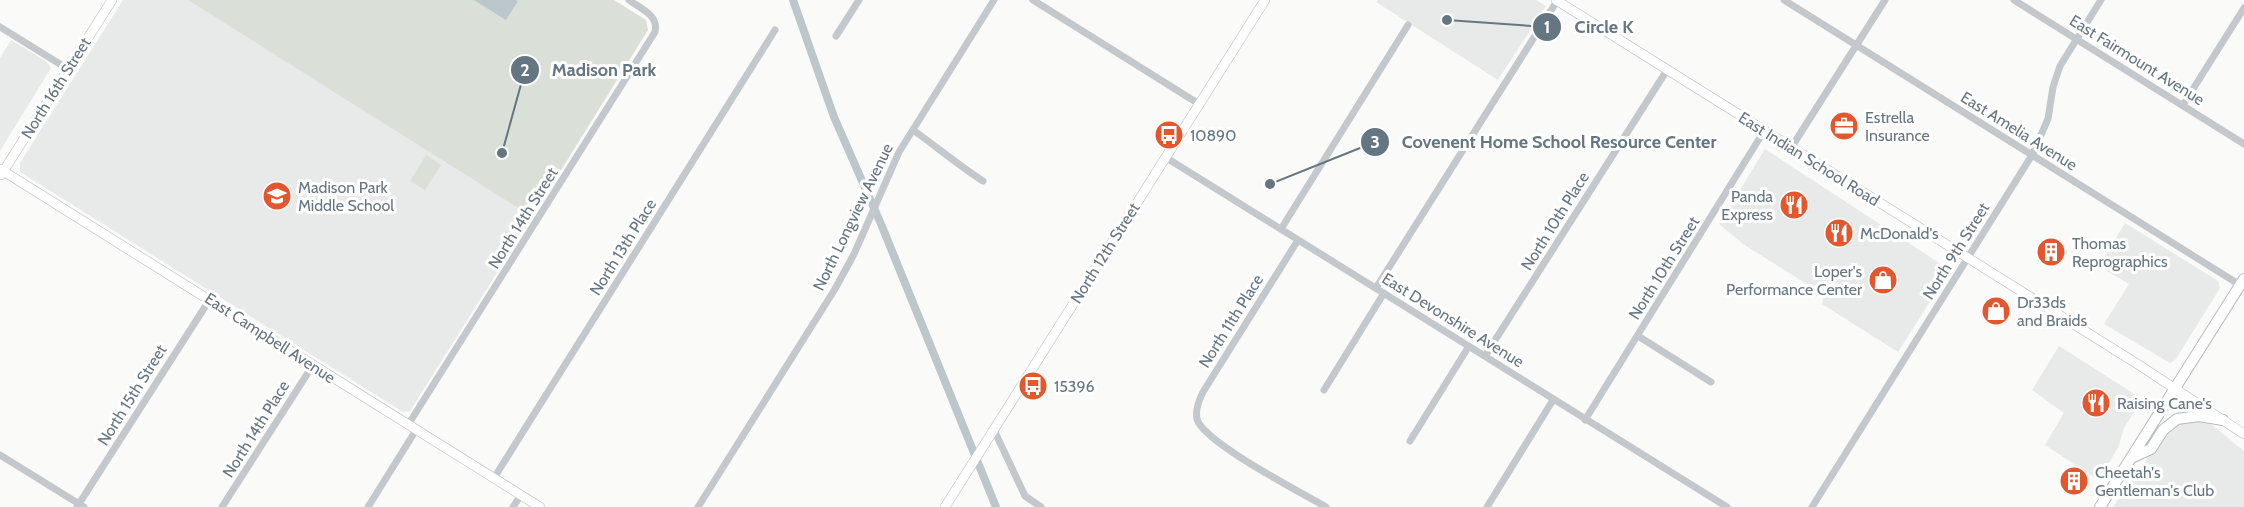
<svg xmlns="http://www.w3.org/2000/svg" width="2244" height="507" viewBox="0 0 2244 507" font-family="Cabin,sans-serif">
<rect width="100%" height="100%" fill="#fafaf8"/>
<path fill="#e8e9e9" d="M123,0H188L532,217L410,411L403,412L20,172V163Z
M1378,0H1536L1546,6L1498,80L1376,2Z
M11,40L46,61L51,68L0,151V58Z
M1765,149L1950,270L1898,352L1822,304L1824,295L1743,244L1719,224Z
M2125,223L2218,281L2220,288L2176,359L2170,363L2104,324L2129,284L2099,266Z
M2059,346L2136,395L2138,406L2124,428L2118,448L2098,480L2045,445L2064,413L2032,390Z
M2187,418L2212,425L2244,451V507H2113L2165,433Z"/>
<path fill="#dadfd7" d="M188,0H614L646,20L648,30L532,217Z
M426,155L441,165L425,190L410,181Z"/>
<path fill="#bbc7cb" d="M474,0H516L518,1L506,20Z"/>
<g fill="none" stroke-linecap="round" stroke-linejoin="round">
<path stroke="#bbc7cb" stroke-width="8" d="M793,0L834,117L881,224L996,507"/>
<g stroke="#b3babf" stroke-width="10">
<path id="secondary" d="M1556,0L2139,365L2244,434
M0,169L540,507
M1,175L112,0
M945,507L1265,0"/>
</g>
<g stroke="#b5babe" stroke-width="12">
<path id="primary" d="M2131,458L2151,449L2163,430L2177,419L2199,416L2223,420
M2100,507L2244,279"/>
</g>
<path stroke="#c3c8cc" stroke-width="7" d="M1033,0L1199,104
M1784,0L2240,285
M2014,0L2244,144
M0,27L68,69
M836,36L859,0
M2183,105L2244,8
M913,130C937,147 958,165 983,181
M1791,148L1885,0
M1165,157L1727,507
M1281,229L1408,25
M1298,240L1203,392C1199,400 1195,410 1197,419C1203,442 1302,493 1326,507
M1376,288L1557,1
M1638,336L1711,382
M1485,356L1667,70
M1324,390L1384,293
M1585,420L1764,131
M408,425L655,32C659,15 641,9 629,0
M994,430L1025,496L1041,507
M1410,441L1469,346
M0,455L84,507
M494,478L775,30
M77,507L210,299
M222,507L313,365
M368,507L416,430
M513,507L521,495
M698,507L835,289L854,254L899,152L994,0
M1487,507L1553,400
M1812,507L2032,155L2048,119L2053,87L2060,66L2101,0"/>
<use href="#secondary" stroke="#fff" stroke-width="9"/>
<use href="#primary" stroke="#fff" stroke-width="10"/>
</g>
<defs>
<g id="office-disc" transform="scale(1.5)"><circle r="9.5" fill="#e4572e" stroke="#fff"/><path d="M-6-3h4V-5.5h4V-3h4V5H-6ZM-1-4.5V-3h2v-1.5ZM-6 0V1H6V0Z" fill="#fff"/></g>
<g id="bus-disc" transform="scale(1.5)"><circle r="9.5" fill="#e4572e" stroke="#fff"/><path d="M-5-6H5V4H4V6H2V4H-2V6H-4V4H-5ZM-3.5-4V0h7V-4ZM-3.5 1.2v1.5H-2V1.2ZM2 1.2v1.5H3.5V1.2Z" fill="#fff"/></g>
<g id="school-disc" transform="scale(1.5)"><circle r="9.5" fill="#e4572e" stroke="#fff"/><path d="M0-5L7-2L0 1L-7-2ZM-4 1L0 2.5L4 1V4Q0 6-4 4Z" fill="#fff"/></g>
<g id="restaurant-disc" transform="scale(1.5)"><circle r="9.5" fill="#e4572e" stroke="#fff"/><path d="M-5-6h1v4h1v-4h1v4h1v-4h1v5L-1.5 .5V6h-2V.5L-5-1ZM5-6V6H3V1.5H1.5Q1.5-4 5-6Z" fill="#fff"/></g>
<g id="building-disc" transform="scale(1.5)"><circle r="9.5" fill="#e4572e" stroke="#fff"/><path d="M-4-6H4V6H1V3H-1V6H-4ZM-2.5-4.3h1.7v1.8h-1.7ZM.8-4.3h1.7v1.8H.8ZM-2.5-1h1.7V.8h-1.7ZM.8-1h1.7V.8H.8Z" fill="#fff"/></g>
<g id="shop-disc" transform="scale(1.5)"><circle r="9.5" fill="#e4572e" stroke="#fff"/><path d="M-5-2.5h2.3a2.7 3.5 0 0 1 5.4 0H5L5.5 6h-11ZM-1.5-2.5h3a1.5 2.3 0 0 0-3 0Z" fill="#fff"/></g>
</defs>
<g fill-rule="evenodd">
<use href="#office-disc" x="1844" y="126"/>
<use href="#bus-disc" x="1169" y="135"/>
<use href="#school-disc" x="277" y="196"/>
<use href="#restaurant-disc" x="1794" y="205"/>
<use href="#restaurant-disc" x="1839" y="233"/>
<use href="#building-disc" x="2051" y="252"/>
<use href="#shop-disc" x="1883" y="280"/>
<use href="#shop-disc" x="1996" y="311"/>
<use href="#bus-disc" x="1033" y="386"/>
<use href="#restaurant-disc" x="2096" y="403"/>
<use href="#building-disc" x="2074" y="481"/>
</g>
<g text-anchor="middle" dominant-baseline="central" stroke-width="6" stroke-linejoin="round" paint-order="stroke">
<g font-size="16" fill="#657683" stroke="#fff">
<text transform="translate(2137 60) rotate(32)">East Fairmount Avenue</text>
<text transform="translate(56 88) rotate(-58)">North 16th Street</text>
<text transform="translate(2019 131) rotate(32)">East Amelia Avenue</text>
<text transform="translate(1809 159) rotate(32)">East Indian School Road</text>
<text transform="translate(853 217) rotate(-64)">North Longview Avenue</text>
<text transform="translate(523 218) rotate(-58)">North 14th Street</text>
<text transform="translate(1555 221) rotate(-58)">North 10th Place</text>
<text transform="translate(623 247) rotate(-58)">North 13th Place</text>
<text transform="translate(1956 251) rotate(-58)">North 9th Street</text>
<text transform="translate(1105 253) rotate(-58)">North 12th Street</text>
<text transform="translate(1664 268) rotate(-58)">North 10th Street</text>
<text transform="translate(1453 320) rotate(32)">East Devonshire Avenue</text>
<text transform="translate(1231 321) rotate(-58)">North 11th Place</text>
<text transform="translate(270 338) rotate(33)">East Campbell Avenue</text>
<text transform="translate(132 395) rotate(-58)">North 15th Street</text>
<text transform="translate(256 429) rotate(-58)">North 14th Place</text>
</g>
<g font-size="16" fill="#657683" stroke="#fff" text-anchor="start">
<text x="1865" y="117">Estrella<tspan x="1865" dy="18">Insurance</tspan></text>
<text x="1190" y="135">10890</text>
<text x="298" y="187">Madison Park<tspan x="298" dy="18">Middle School</tspan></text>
<text x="1773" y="196" text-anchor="end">Panda<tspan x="1773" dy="18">Express</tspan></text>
<text x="1860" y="233">McDonald's</text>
<text x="2072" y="243">Thomas<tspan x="2072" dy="18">Reprographics</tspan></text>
<text x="1862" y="271" text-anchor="end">Loper's<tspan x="1862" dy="18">Performance Center</tspan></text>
<text x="2017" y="302">Dr33ds<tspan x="2017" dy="18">and Braids</tspan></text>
<text x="1054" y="386">15396</text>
<text x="2117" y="403">Raising Cane's</text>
<text x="2095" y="472">Cheetah's<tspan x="2095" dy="18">Gentleman's Club</tspan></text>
</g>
</g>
<path fill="none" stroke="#657683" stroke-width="2" d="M1447 20L1547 27M502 153L525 70M1270 184L1375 142"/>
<g fill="#657683" stroke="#fff" stroke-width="2">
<circle cx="1447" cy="20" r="6"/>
<circle cx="502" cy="153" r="6"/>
<circle cx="1270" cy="184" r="6"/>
<circle cx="1547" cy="27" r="15"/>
<circle cx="525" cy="70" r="15"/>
<circle cx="1375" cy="142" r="15"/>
</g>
<g font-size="18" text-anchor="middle" font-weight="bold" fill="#fff">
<text x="1547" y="33">1</text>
<text x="525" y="76">2</text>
<text x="1375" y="148">3</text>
</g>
<g font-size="18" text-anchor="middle" font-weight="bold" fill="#657683" stroke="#fff" stroke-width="6" stroke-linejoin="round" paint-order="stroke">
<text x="1604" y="33">Circle K</text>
<text x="604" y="76">Madison Park</text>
<text x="1559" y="148">Covenent Home School Resource Center</text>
</g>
</svg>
